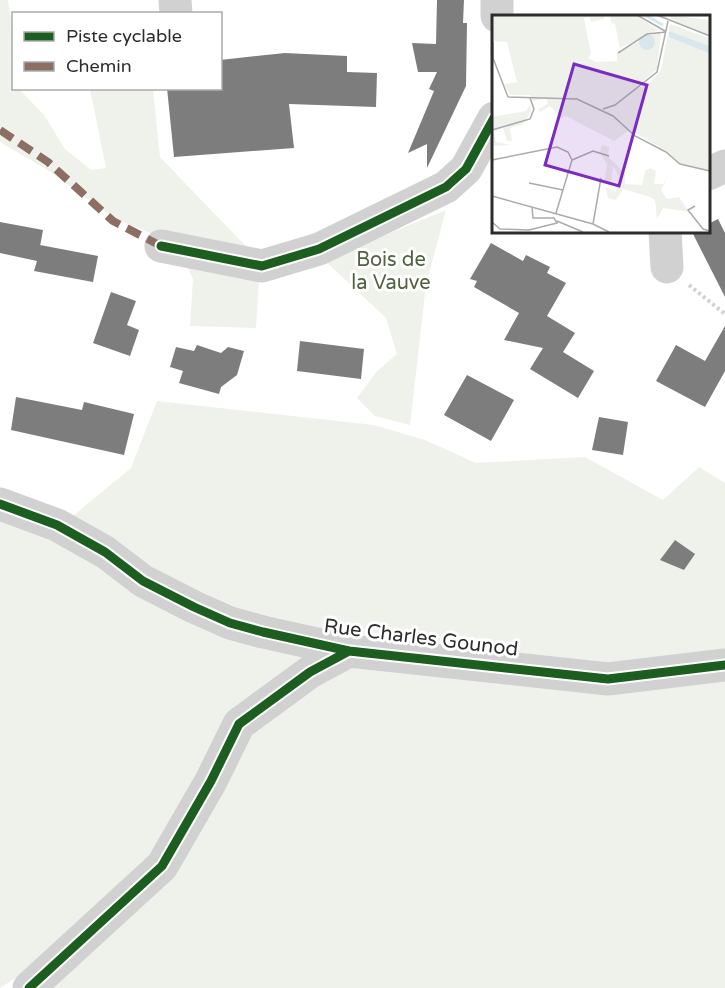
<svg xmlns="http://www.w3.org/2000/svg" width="725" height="988" viewBox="0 0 725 988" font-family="'Varela Round',sans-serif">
<rect width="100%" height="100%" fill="#fff"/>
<path fill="#eff2eb" d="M0,0H8L14,40V88L19,89L44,115L65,149L91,170L106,168L90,89H153L160,157L260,261L256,328L190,326L193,279L177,244L114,218L49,171L0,142Z
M446,210L426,285L410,425L375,416L357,398L377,371L397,354L386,318L324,260Z
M157,401L374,425L425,440L476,463L585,457L663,500L699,467L725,483V988H45L142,896L0,988V513L52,533L131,468Z"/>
<path fill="#7d7d7d" d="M437,0H464L463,23H467L466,86L427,168V144L408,153L434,91L429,89L437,72H418L412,43L436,44Z
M285,53L347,56V72L377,73L376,107L289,104L294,148L174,157L167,88H220V60Z
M718,219L725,233V297L692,232L708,231V224Z
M0,222L43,230L39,252L40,245L98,256L93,282L34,271L37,261L0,253Z
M491,243L523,261L526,255L550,267L547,273L566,283L547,316L575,333L563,352L594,371L578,398L530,369L543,348L504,340L519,313L474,287L477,281L470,279Z
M111,292L136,301L127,325L139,330L130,356L93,343Z
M725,326V371L705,407L656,381L676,345L705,361Z
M300,341L364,349L361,379L297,371Z
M197,345L221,353L228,347L244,351L237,375L221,387L219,394L179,383L183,371L170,367L176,347L194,351Z
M467,375L514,400L491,441L444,415Z
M16,397L82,410L84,402L134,414L124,455L11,430Z
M599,417L628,422L623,455L592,450Z
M675,540L695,554L684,570L660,560Z"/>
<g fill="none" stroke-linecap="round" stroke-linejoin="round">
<path stroke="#d1d1d1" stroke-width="4" stroke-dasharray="3 3" stroke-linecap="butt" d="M689,285L725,314"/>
<path stroke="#d1d1d1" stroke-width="33" d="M175,0L176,14
M497,16V0
M708,174L725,166
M665,231L667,267
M161,246L262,266L319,249L446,187L466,169L494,118
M0,504L57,525L105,552L143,581L194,607L230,623L263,632L349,651L608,679L725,665
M29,988L162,866L211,781L239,724L310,672L349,651"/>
<path stroke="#8d6e63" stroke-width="8" stroke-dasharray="15 8" stroke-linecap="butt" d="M0,130L48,162L113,221L161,246"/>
<g stroke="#fff" stroke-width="13">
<path id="cycleway" d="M161,246L262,266L319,249L446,187L466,169L494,118
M0,504L57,525L105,552L143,581L194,607L230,623L263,632L349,651L608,679L725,665
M29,988L162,866L211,781L239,724L310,672L349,651"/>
</g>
<use href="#cycleway" stroke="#1b5e20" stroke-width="9"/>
</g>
<g text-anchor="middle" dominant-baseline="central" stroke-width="6" stroke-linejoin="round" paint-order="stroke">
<g font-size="20" fill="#50623f" stroke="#fff">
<text x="391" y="260">Bois de<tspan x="391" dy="23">la Vauve</tspan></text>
</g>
<g font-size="20" fill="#2c2c2c" stroke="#fff">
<text transform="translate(421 638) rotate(7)">Rue Charles Gounod</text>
</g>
</g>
<g transform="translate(492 15)">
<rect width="218" height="218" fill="#fff"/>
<path d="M0,0H112V4L99,7L97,2L92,3L99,39L96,43L104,47L125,46V39L164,17L169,19L165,54L142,74L156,70L169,55L178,9L217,23V155L189,149L175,136L137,115L122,126L74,101L69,103L58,91L48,97L46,94L56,89L54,83L41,86L38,80H18L12,69L25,67L15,27L0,26ZM118,0H143L166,15L128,33L123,9L119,8ZM179,0L217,5V20L179,4ZM38,90L39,97L31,109L18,113L20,126H15L11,113L2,116L4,127L19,130L0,131V102L34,96ZM110,130L117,132L116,141L133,159V169L150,170L153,156L158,153L164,156L162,169H171L176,161L169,175L175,184L187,182L197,197L171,193L165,204L163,185L158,182L131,174L124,185L116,183L114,172L124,177L127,161L121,151L119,168L112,165L115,150L108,137Z" fill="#eff2eb"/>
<path d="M177,16L217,31V38L177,22ZM147 27a8 8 0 1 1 16 0a8 8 0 1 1-16 0Z" fill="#d8e6ee"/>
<path fill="none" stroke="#d8e6ee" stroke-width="3" d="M153,0L171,10"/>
<path fill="none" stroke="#ababab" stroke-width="1.5" d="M145,0L173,16M165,0L218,21M1,27V43L16,82M126,38L155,19L174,17M16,82L85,84L121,101L143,121L174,137L188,149L218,156M111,94L123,90L165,57L176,6M0,115L38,104L42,94L38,83M0,145L65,132L76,137L80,145M80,145L101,136L117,141M37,168L71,175M0,181L101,209L117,217M203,191L196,195L211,214L218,216M64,198L80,145M65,206L91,217M0,207L8,214L37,215L65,208L62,203H41L40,192M101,209L109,163"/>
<path fill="#7b2cbf" fill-opacity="0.15" stroke="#7b2cbf" stroke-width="3" d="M82,49L155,70L127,171L53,150Z"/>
<rect width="218" height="218" fill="none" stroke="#2c2c2c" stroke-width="3"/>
</g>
<rect x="12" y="12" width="210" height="78" fill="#ffffff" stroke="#ababab" stroke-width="1.5"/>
<rect x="24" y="32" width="30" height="9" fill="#1b5e20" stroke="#ababab" stroke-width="1.5"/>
<text x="66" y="42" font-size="18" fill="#2c2c2c">Piste cyclable</text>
<rect x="24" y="62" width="30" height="9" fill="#8d6e63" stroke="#ababab" stroke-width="1.5"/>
<text x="66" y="72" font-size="18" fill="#2c2c2c">Chemin</text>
</svg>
